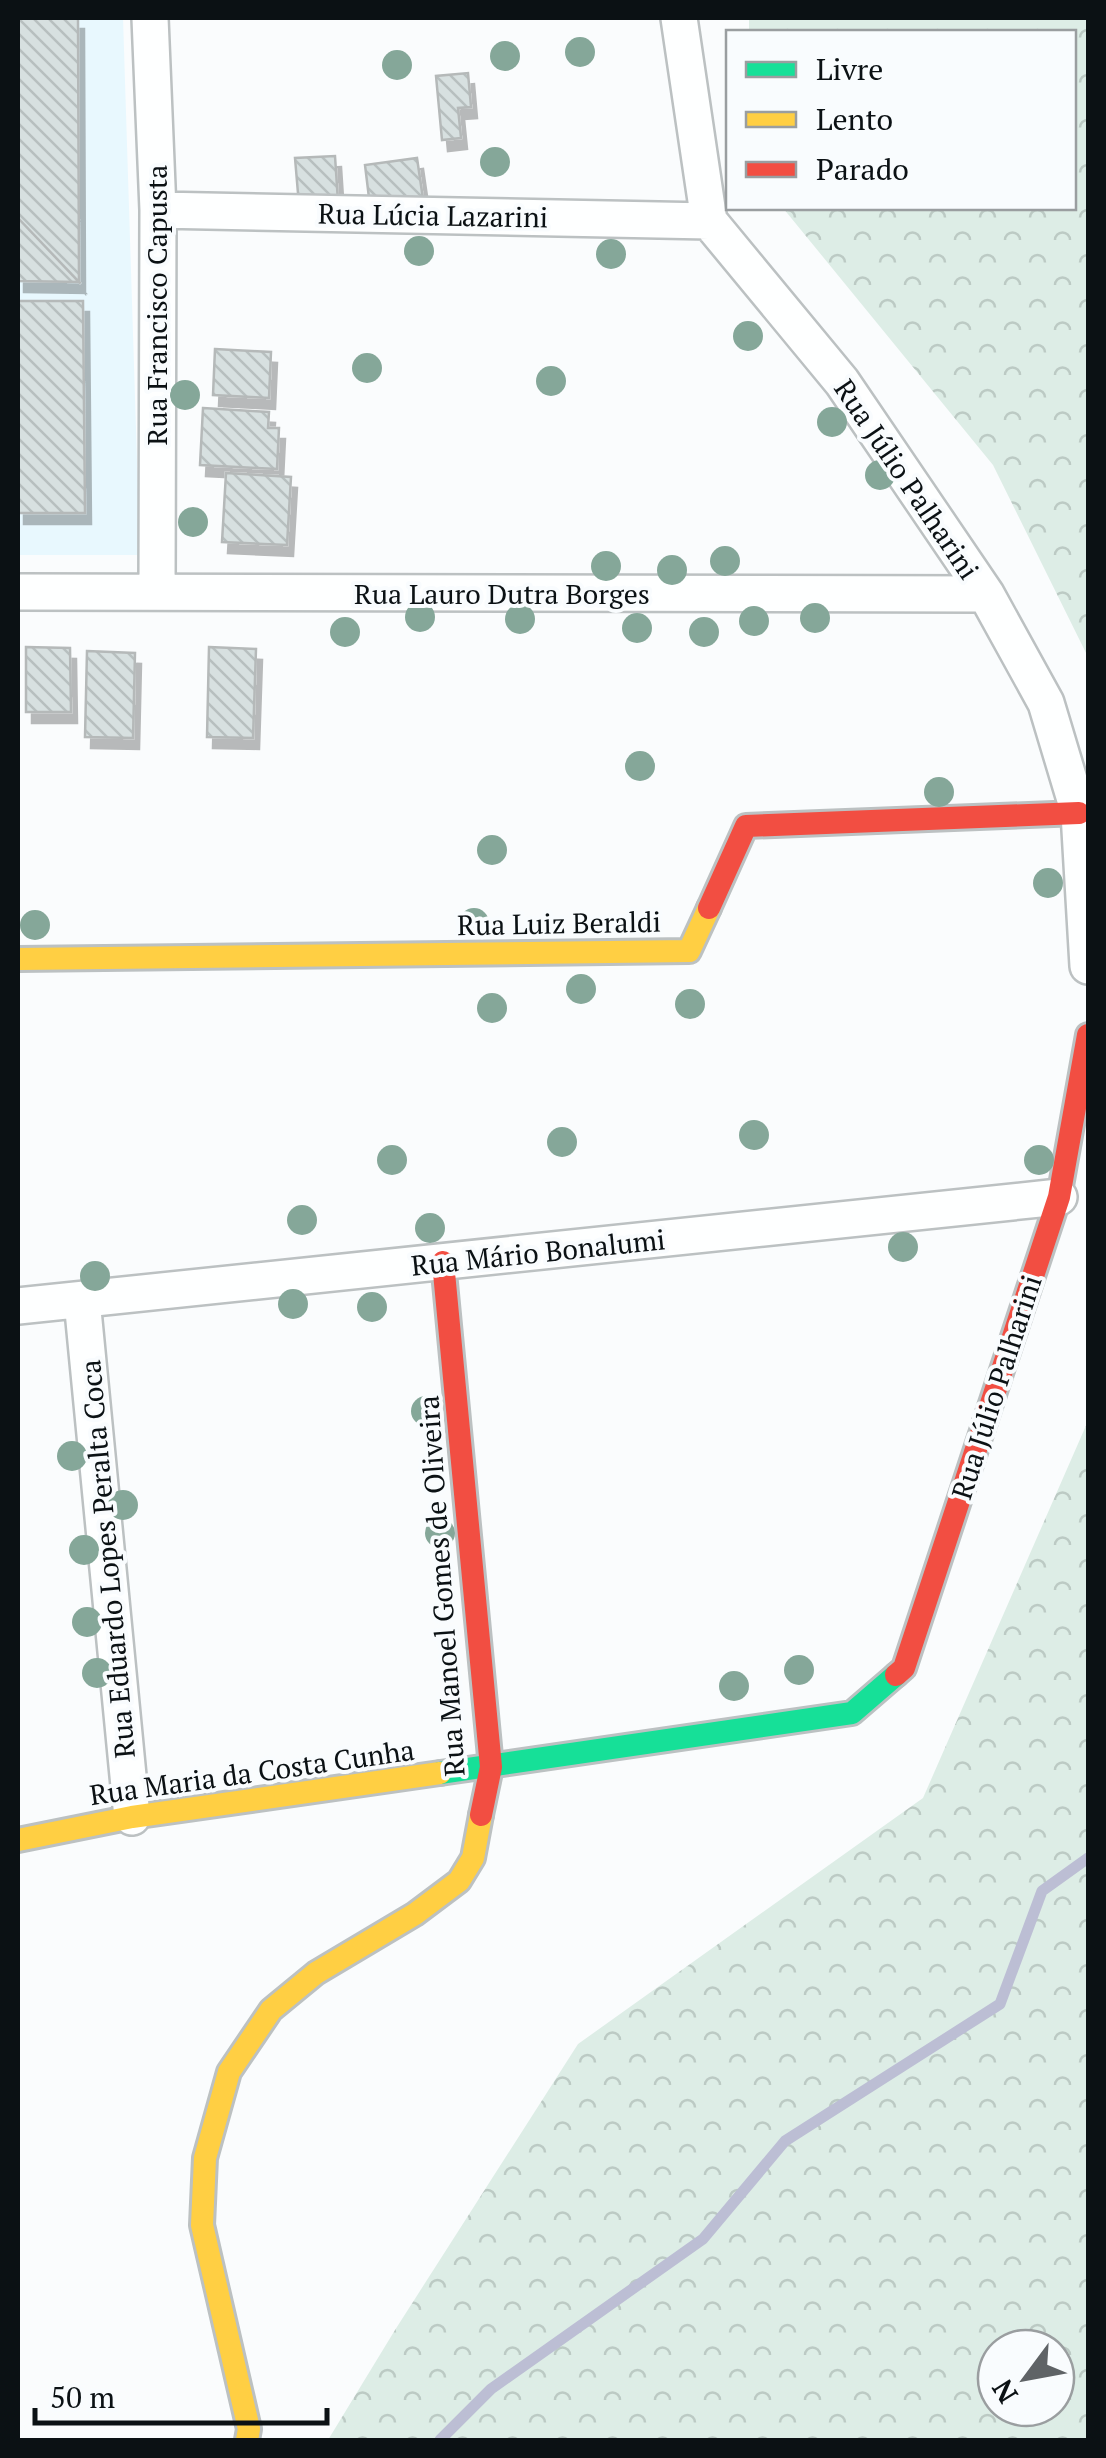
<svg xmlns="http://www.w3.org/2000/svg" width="1106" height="2458" viewBox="0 0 1106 2458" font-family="'PT Serif',serif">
<defs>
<pattern id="forest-crowns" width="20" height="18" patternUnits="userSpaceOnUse" patternTransform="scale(2.5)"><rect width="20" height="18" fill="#ddede6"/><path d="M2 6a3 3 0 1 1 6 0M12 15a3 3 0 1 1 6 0" fill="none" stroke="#bccac4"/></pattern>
<pattern id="building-back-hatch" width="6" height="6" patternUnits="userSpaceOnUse" patternTransform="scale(2.5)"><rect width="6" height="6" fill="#d7e0e0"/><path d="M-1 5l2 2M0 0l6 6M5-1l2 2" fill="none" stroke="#b7bfbf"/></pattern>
<filter id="shadow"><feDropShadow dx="6" dy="11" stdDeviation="0" flood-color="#0004"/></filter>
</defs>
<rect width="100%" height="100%" fill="#fafcfd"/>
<path fill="#e8f8fe" d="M18,18H123L140,555H18Z"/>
<path fill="url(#forest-crowns)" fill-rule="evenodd" d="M749,18H1088V657L993,465L783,208H1074V32H749Z
M1088,1421V2440H328L395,2330L578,2044L923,1798ZM996,2348H1056V2408H996Z"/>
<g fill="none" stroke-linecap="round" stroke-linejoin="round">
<path stroke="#bcbed4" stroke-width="11" d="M440,2440L491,2389L703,2239L785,2141L1000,2004L1042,1891L1088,1858"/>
</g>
<path fill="url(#building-back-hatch)" stroke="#b5b9b9" stroke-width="2.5" filter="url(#shadow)" d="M18,18H78L79,282L18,218Z
M468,73L471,107L458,108L461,138L442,140L436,76Z
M335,156L338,202L299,205L295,158Z
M417,158L423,199L370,206L365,165Z
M18,218L79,282L18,281Z
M18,301H83L85,513H18Z
M215,349L271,352L269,398L213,395Z
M203,408L269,412L268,428H279L277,469L200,465Z
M226,473L291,477L287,545L222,542Z
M26,647L70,648L71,712H26Z
M209,647L256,649L253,738L207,737Z
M87,651L135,653L133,738L85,737Z"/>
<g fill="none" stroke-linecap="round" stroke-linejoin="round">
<g stroke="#bcc1c2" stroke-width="40">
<path id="street" d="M150,18L158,210L157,592
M679,18L709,221L842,382L986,594L1046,703L1079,813L1088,966
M158,210L709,221
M18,592L986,594
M82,1300L132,1817
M18,1306L1059,1197"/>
</g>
<g stroke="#bcc1c2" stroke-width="28">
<path id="fast" d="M440,1773L852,1713L896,1675"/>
</g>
<g stroke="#bcc1c2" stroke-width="28">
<path id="slow" d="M18,959L689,951L709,908
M18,1840L132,1817L440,1773
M247,2440L249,2429L202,2225L205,2158L229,2072L271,2010L316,1973L415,1914L459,1881L473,1858L481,1815"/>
</g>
<g stroke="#bcc1c2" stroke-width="28">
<path id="jam" d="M709,908L746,826L1079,813
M443,1262L491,1767L481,1815
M896,1675L904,1668L1059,1197L1088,1035"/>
</g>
<use href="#street" stroke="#feffff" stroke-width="35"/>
<use href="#fast" stroke="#16e098" stroke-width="22"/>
<use href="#slow" stroke="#ffcf43" stroke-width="22"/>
<use href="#jam" stroke="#f24e42" stroke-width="22"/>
</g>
<g fill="#85a799">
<circle cx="580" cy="52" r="15"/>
<circle cx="505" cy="56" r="15"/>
<circle cx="397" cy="65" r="15"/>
<circle cx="495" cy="162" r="15"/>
<circle cx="419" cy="251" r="15"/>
<circle cx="611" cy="254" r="15"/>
<circle cx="748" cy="336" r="15"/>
<circle cx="367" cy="368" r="15"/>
<circle cx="551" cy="381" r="15"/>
<circle cx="185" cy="395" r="15"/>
<circle cx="832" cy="422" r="15"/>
<circle cx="880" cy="475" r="15"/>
<circle cx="193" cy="522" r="15"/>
<circle cx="725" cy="561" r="15"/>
<circle cx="606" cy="566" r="15"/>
<circle cx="672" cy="570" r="15"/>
<circle cx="420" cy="617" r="15"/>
<circle cx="815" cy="618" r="15"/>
<circle cx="520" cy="619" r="15"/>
<circle cx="754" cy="621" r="15"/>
<circle cx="637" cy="628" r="15"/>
<circle cx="345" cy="632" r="15"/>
<circle cx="704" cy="632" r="15"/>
<circle cx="640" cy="766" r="15"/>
<circle cx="939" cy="792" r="15"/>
<circle cx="492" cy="850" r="15"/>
<circle cx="1048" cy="883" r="15"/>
<circle cx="474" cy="923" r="15"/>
<circle cx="35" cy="925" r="15"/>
<circle cx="581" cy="989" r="15"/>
<circle cx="690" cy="1004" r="15"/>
<circle cx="492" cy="1008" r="15"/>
<circle cx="754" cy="1135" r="15"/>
<circle cx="562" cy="1142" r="15"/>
<circle cx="392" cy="1160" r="15"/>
<circle cx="1039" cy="1160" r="15"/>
<circle cx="302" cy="1220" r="15"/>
<circle cx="430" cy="1228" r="15"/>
<circle cx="903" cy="1247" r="15"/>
<circle cx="95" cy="1276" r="15"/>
<circle cx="293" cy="1304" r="15"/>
<circle cx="372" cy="1307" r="15"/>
<circle cx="426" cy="1411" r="15"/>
<circle cx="72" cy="1456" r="15"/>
<circle cx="123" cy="1505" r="15"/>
<circle cx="440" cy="1533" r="15"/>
<circle cx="84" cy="1550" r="15"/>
<circle cx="87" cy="1622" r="15"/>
<circle cx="799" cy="1670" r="15"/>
<circle cx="97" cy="1673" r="15"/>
<circle cx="734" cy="1686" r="15"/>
</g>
<g text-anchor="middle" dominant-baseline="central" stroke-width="8" stroke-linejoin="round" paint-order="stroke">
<g font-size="28" fill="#0b1114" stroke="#f9fcfe">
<text transform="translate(433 215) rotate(1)">Rua Lúcia Lazarini</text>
<text transform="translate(156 305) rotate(-90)">Rua Francisco Capusta</text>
<text transform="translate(907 479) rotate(56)">Rua Júlio Palharini</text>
<text x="502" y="593">Rua Lauro Dutra Borges</text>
<text transform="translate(559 923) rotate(-1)">Rua Luiz Beraldi</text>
<text transform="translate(538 1252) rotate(-6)">Rua Mário Bonalumi</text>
<text transform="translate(996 1387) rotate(-72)">Rua Júlio Palharini</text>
<text transform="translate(107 1559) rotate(-95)">Rua Eduardo Lopes Peralta Coca</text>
<text transform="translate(441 1586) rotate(-94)">Rua Manoel Gomes de Oliveira</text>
<text transform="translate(252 1772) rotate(-8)">Rua Maria da Costa Cunha</text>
</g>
</g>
<rect width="1106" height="2458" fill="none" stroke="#0b1114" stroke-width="40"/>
<rect x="726" y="30" width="350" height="180" fill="#f9fcfe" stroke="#9a9ea0" stroke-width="2.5"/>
<rect x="746" y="62" width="50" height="15" fill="#16e098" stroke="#9a9ea0" stroke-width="2.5"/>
<text x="816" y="80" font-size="30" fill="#0b1114">Livre</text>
<rect x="746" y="112" width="50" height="15" fill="#ffcf43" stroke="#9a9ea0" stroke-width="2.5"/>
<text x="816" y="130" font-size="30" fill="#0b1114">Lento</text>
<rect x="746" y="162" width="50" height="15" fill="#f24e42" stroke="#9a9ea0" stroke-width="2.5"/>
<text x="816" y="180" font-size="30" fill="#0b1114">Parado</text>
<g transform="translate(1026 2378) rotate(238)"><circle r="48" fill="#f9fcfe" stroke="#9a9ea0" stroke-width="2.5"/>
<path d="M0-8L18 38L0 25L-18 38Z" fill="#5f6366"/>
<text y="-15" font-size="28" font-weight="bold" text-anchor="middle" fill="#0b1114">N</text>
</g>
<path d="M35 2408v15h292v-15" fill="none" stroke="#0b1114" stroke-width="5"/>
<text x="50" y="2408" font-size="30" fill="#0b1114" stroke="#f9fcfe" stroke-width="8" paint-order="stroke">50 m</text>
</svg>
